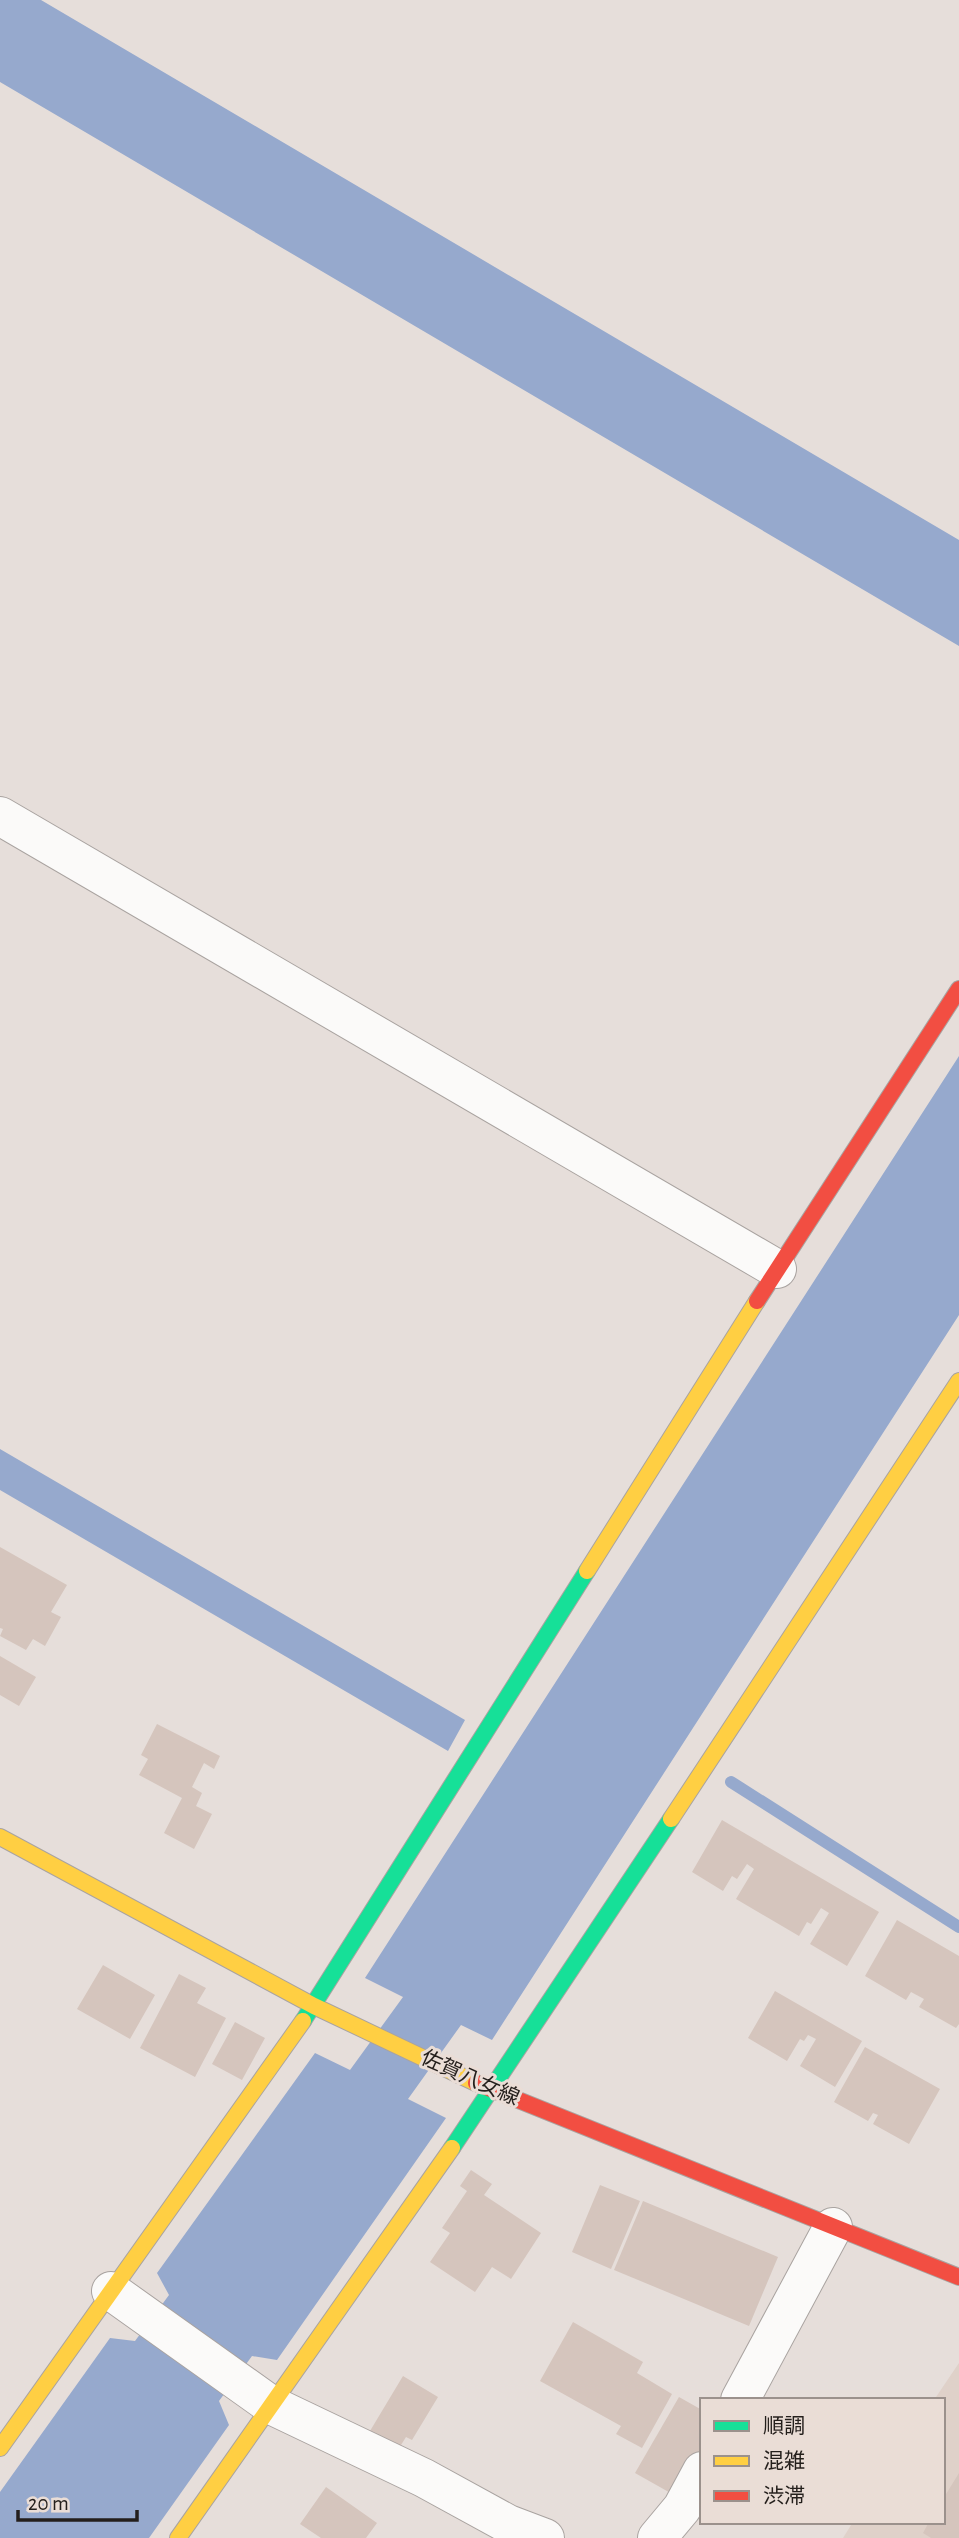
<svg xmlns="http://www.w3.org/2000/svg" width="959" height="2538" viewBox="0 0 959 2538" font-family="'Alegreya Sans','Noto Sans JP',sans-serif">
<rect width="100%" height="100%" fill="#e6deda"/>
<path fill="#dfd1c9" d="M959,2363V2538H843L853,2522H943V2400H934Z"/>
<path fill="#96a9cd" d="M0,0H41L959,540V646L0,82Z
M959,1056V1315L492,2040L461,2025L408,2099L446,2118L277,2360L252,2356L219,2401L229,2425L149,2538H0V2492L110,2338L135,2341L169,2295L157,2273L315,2053L350,2070L403,1997L365,1978Z
M0,1449L465,1720L448,1751L0,1490Z"/>
<g fill="none" stroke-linecap="round" stroke-linejoin="round">
<path stroke="#96a9cd" stroke-width="12" d="M731,1782L959,1927"/>
</g>
<path fill="#d5c5bd" d="M0,1547L67,1585L51,1612L61,1617L45,1646L33,1639L26,1650L0,1636L3,1629L0,1628Z
M0,1656L36,1677L19,1706L0,1695Z
M157,1724L220,1756L214,1769L204,1763L192,1787L202,1793L196,1806L212,1814L194,1849L164,1833L182,1798L139,1775L148,1759L141,1755Z
M722,1820L879,1912L847,1966L810,1944L829,1913L821,1908L811,1924L807,1922L799,1936L736,1899L754,1869L747,1864L737,1879L732,1876L723,1891L692,1872Z
M897,1920L959,1956V2024L956,2028L919,2007L924,1999L911,1992L906,2000L865,1976Z
M103,1965L155,1995L130,2039L77,2009Z
M179,1974L206,1988L197,2003L226,2018L195,2077L140,2048Z
M775,1991L862,2041L835,2087L800,2066L816,2039L808,2035L804,2041L800,2039L787,2061L748,2038Z
M235,2022L265,2038L242,2080L212,2064Z
M865,2047L940,2089L909,2144L873,2124L878,2115L873,2113L868,2121L834,2102Z
M471,2170L492,2184L484,2195L541,2233L511,2279L492,2267L475,2292L430,2262L450,2233L442,2228L467,2191L460,2186Z
M600,2185L640,2201L611,2269L572,2252Z
M643,2201L778,2257L749,2326L614,2270Z
M573,2322L643,2362L637,2373L672,2394L642,2448L616,2434L621,2426L540,2381Z
M403,2376L438,2397L412,2440L406,2437L396,2453L367,2436Z
M679,2397L702,2410V2452L674,2495L635,2473Z
M959,2473V2538H931L923,2533L929,2522H943V2499Z
M326,2487L377,2523L366,2538H321L300,2524Z"/>
<g fill="none" stroke-linecap="round" stroke-linejoin="round">
<g stroke="#a9a3a0" stroke-width="40">
<path id="street" d="M0,816L777,1269
M111,2291L271,2405L424,2478L508,2524L545,2538
M740,2400L833,2227
M657,2538L682,2508L702,2471"/>
</g>
<g stroke="#a9a3a0" stroke-width="18">
<path id="fast" d="M303,2021L587,1571
M452,2148L671,1819"/>
</g>
<g stroke="#a9a3a0" stroke-width="18">
<path id="slow" d="M587,1571L757,1301
M671,1819L959,1381
M0,1837L314,2006L476,2083
M0,2448L303,2021
M178,2538L452,2148"/>
</g>
<g stroke="#a9a3a0" stroke-width="18">
<path id="jam" d="M757,1301L959,989
M476,2083L959,2277"/>
</g>
<use href="#street" stroke="#fbfaf9" stroke-width="38"/>
<use href="#fast" stroke="#16e098" stroke-width="16"/>
<use href="#slow" stroke="#ffcf43" stroke-width="16"/>
<use href="#jam" stroke="#f24e42" stroke-width="16"/>
</g>
<g text-anchor="middle" dominant-baseline="central" stroke-width="6" stroke-linejoin="round" paint-order="stroke">
<g font-size="21" fill="#241f1c" stroke="#eaddd6">
<text transform="translate(470 2078) rotate(24)">佐賀八女線</text>
</g>
</g>
<rect x="700" y="2398" width="245" height="126" fill="#eaddd6" stroke="#9b918c" stroke-width="2"/>
<rect x="714" y="2421" width="35" height="10" fill="#16e098" stroke="#9b918c" stroke-width="2"/>
<text x="763" y="2433" font-size="21" fill="#241f1c">順調</text>
<rect x="714" y="2456" width="35" height="10" fill="#ffcf43" stroke="#9b918c" stroke-width="2"/>
<text x="763" y="2468" font-size="21" fill="#241f1c">混雑</text>
<rect x="714" y="2491" width="35" height="10" fill="#f24e42" stroke="#9b918c" stroke-width="2"/>
<text x="763" y="2503" font-size="21" fill="#241f1c">渋滞</text>
<path d="M18 2510v10h119v-10" fill="none" stroke="#241f1c" stroke-width="3.5"/>
<text x="28" y="2510" font-size="21" fill="#241f1c" stroke="#eaddd6" stroke-width="5" paint-order="stroke">20 m</text>
</svg>
